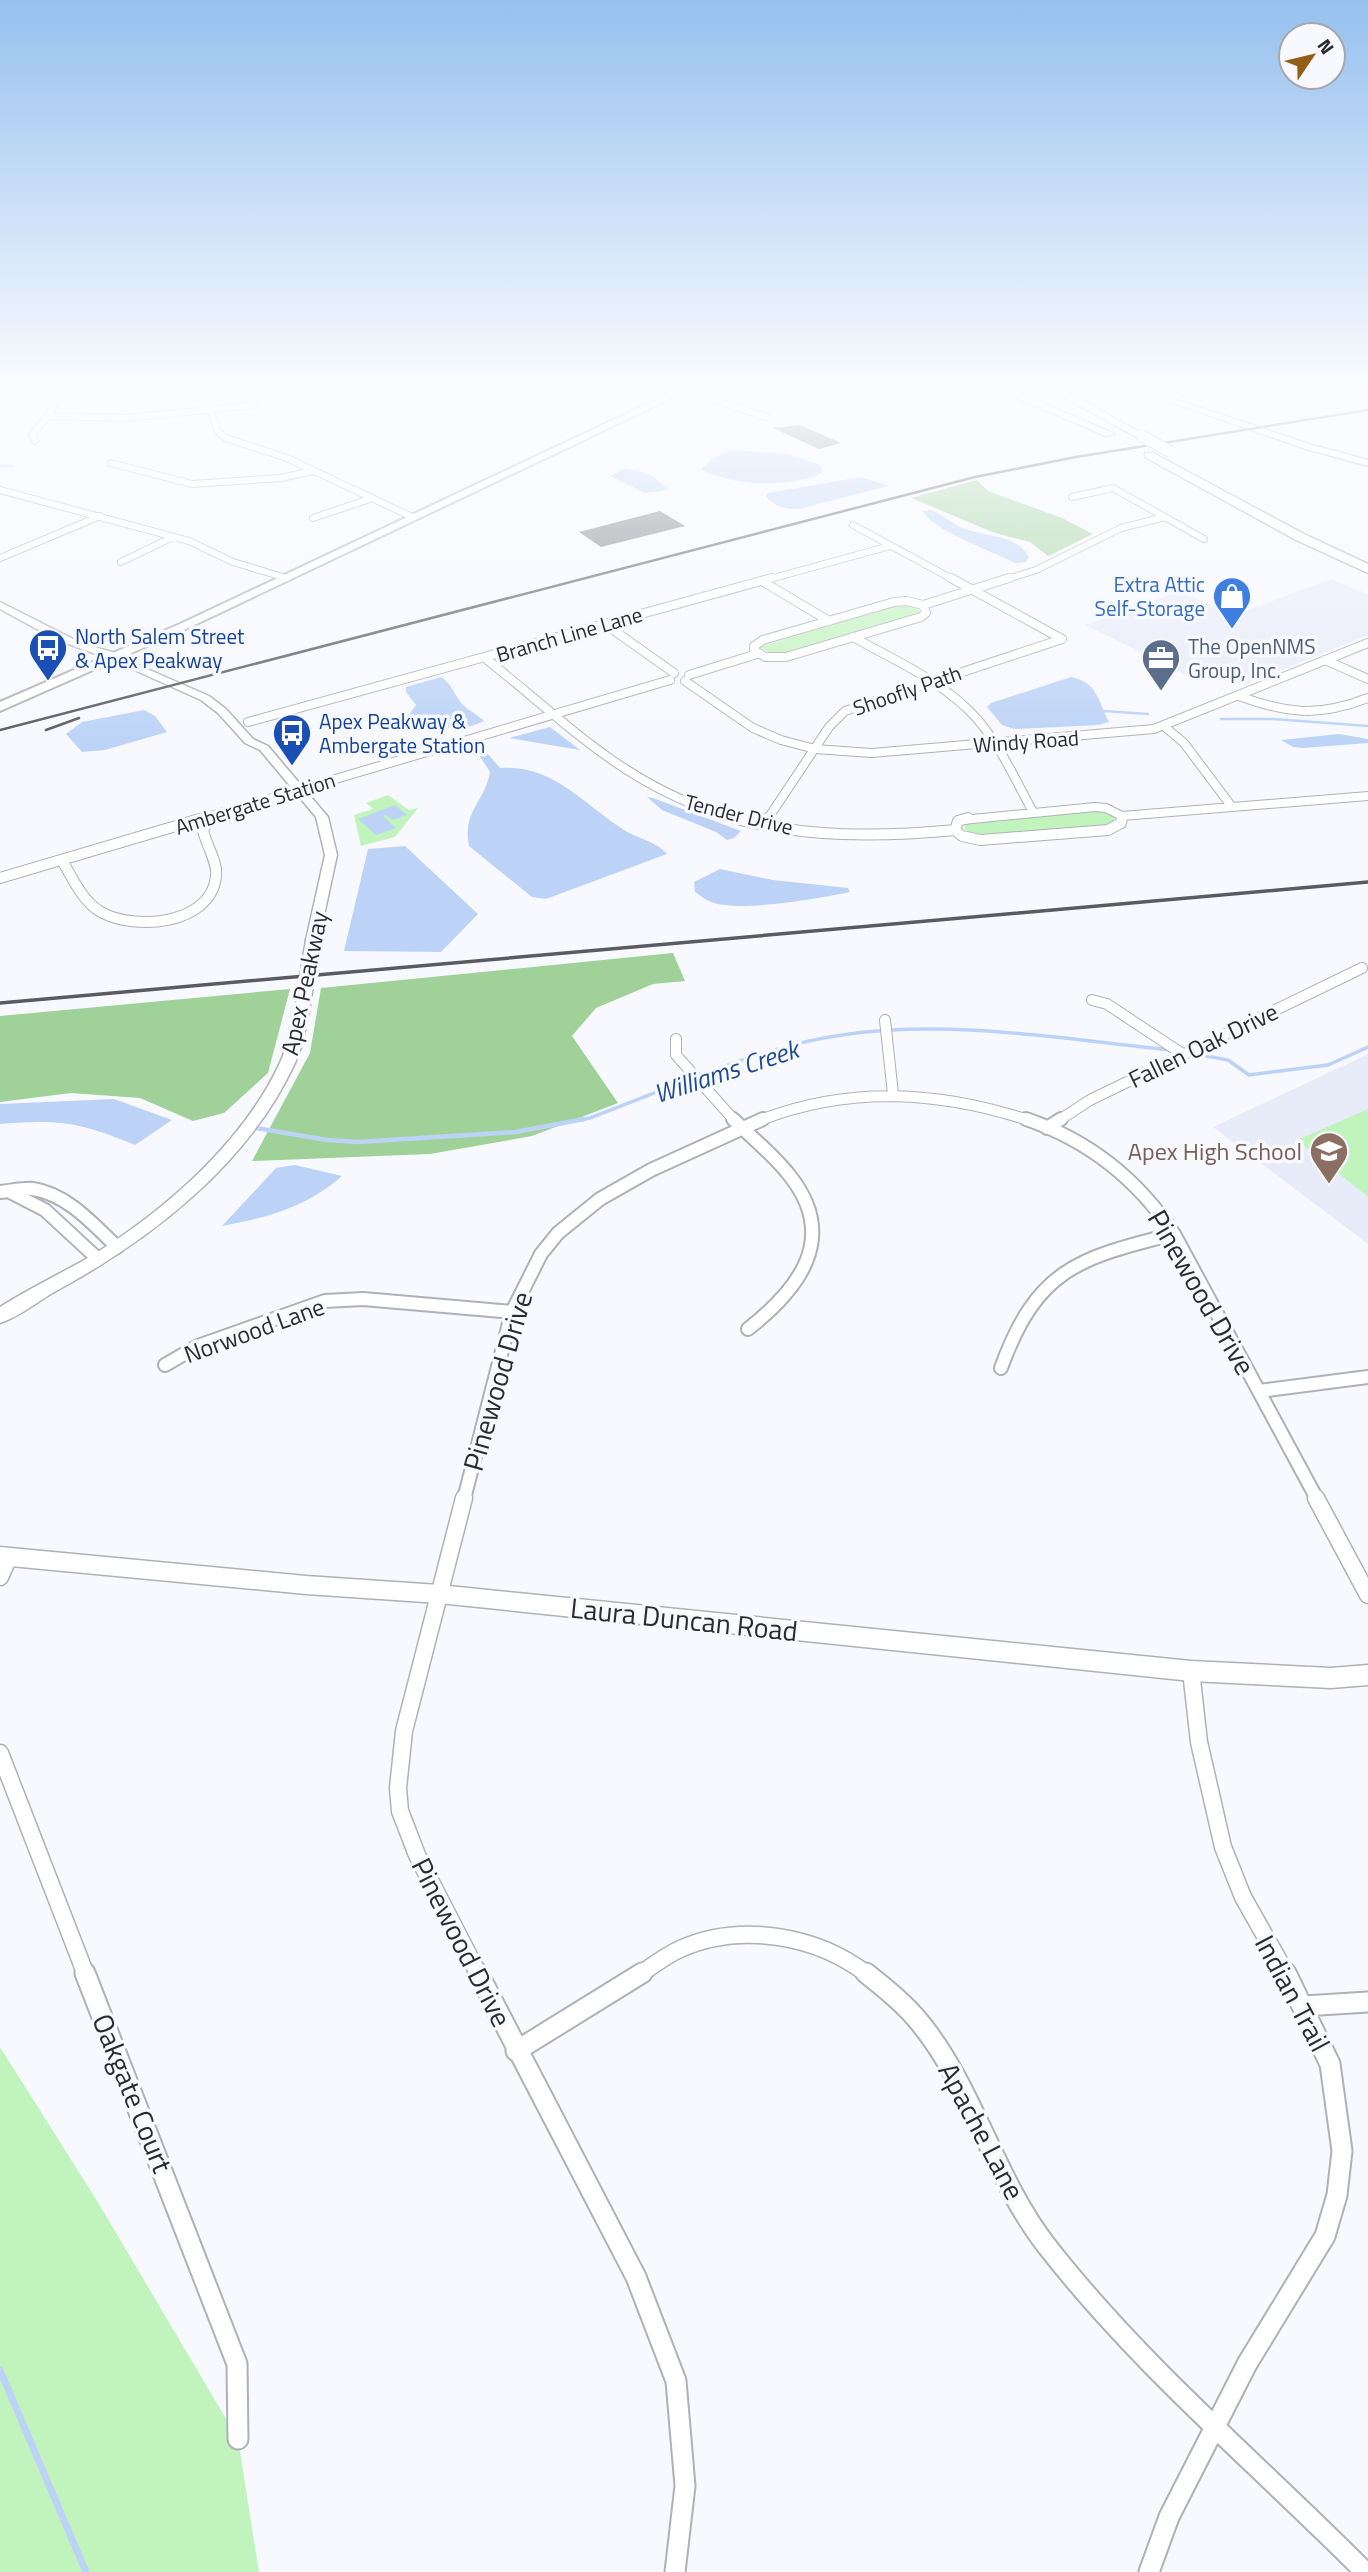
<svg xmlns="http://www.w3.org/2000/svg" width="1368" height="2572" viewBox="0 0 1368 2572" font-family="'Titillium Web',sans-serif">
<rect width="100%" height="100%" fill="#f7f9ff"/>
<path fill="#e8ecf9" d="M1331,579L1368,594V635L1245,685L1207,667L1187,675L1085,625L1180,591L1234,615Z
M1368,1054V1244L1213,1127Z"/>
<path fill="#c1f4bc" d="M911,604L920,612L787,655L774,656L760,647L893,605Z
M388,795L409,810L418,808L395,837L361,846L354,815L373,809L366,803Z
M1075,811H1103L1114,816V823L1105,827L984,837L969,834L964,827L968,821Z
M1368,1109V1197L1297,1140Z
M0,2047L99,2204L238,2439L259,2572H0Z"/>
<path fill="#9fd199" d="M977,480L988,491L1062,518L1093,534L1048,556L1030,542L995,533L911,498Z
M673,953L685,981L653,984L596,1008L572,1036L618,1103L532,1136L430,1154L252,1161L310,1053L321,988Z
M290,989L268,1073L224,1113L193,1121L140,1098L71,1093L0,1102V1016Z"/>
<path fill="#bcd3f7" d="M731,450L789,454L820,465L823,471C811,483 762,485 745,482C732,481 719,476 706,472L701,469L713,458Z
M624,469C639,470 659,476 667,490L645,493L610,476Z
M861,477L889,486L798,509C785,509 774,507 766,496L768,493Z
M931,510C944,515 953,524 965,529C987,537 1019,535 1029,558L1025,562L1015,563C995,552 931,530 923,511Z
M441,677C452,684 454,694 462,704C469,711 477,714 484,721C450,737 443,720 412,720L408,716L416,705L406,692V687Z
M1071,677C1097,682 1098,700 1109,722L1098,725L1014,729L1002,725L987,707L991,703Z
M144,710L155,716L167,732L105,750L82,752L66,734L82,722Z
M550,727L580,750L509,738Z
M1339,734L1368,739V743L1303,748L1293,747L1281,740Z
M477,752L487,753L500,768C553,764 582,803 624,830C638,839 656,841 667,854L546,899L532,897L469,846C462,811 485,802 490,772Z
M647,797L653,798L741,831L734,838L727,840L716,832L662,810Z
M395,805L407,815L393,820L386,815L383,816L396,828L376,835L358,819Z
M405,846L478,914L441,952L344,951L368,849Z
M720,869L773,880L848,888L850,892C821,898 734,914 709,901C704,899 700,895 695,892L694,882Z
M114,1099L172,1120L135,1145C80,1122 60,1119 0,1124V1104Z
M295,1165L342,1176C307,1207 267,1218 222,1226L276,1168Z"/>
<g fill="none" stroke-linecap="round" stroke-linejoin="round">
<path stroke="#bcd3f7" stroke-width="2.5" d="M0,466H12
M1104,711L1148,714
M1221,719H1273L1368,726"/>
<path stroke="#bcd3f7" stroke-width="3.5" d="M1190,1053L1228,1060L1249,1075L1328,1065L1368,1047
M574,1121L590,1118C668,1089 761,1046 842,1035C950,1019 1063,1039 1171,1050"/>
<path stroke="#bcd3f7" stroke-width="4.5" d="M250,1127L327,1140L357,1142L516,1132L584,1119"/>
<path stroke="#bcd3f7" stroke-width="7" d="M0,2370L86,2572"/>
</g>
<path fill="#7c7e83" d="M800,425L841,443L819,449L773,428Z
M660,511L685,526L601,547L579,532Z"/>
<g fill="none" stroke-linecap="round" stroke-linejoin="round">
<g stroke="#afb1b7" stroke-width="8">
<path id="street-far5" d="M205,388L217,431L226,438L287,458L412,517
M677,388L767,417
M48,416L127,418L254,405
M35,441L32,435L48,416L64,388
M111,463L192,484L281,478L313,471
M0,490L189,541L233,562L286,578
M1072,497L1113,488L1204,539
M313,518L370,499
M853,525L954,580
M0,558L100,516
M121,562L173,537
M766,580L890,546
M1004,580L1036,570L1121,528L1165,517"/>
</g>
<g stroke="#afb1b7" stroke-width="10">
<path id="street-far4" d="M951,578L1062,639
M762,581L829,621
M907,601L923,605L926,613L921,617L786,657H765L754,650V646L763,640L894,602Z
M923,605L1009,578
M605,624L674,673
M853,637C896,661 945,682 978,720C1001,747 1016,781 1033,812
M485,658C572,727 627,789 739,820
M1325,660L1368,679
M689,675L757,654
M685,681L753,728L781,740L815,749L872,753L1154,729L1368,643
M1239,696C1288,714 1319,717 1368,698
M248,722L772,578
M1164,726L1184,743L1232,807
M1122,816L1368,796
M197,820L670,680
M210,820L212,817
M767,820L829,727L845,711L1062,639
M962,820L1095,807L1106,808L1122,816L1121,820"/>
</g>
<g stroke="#afb1b7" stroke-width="12">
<path id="street-far3" d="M733,818C805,838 881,837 955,830
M968,818L958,821L955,830L962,836L980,840L1108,830L1121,823L1122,818
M764,824L768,818
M62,860C72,878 83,902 101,912C135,931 210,925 216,877C218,862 206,845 203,830L211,818
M0,878L203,818
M1092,1000L1107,1004L1184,1055
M885,1020L893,1094
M676,1039V1055L735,1121
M758,1121C849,1085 940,1091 1031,1121
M1058,1121L1090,1100L1362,968"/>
</g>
<g stroke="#afb1b7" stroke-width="16">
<path id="street-far2" d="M733,1119C752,1138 774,1155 790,1176C839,1238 799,1289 748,1329
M1026,1119C1088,1140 1138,1180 1174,1234L1317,1499
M1047,1128L1061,1119
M0,1192C11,1191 22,1188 33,1189C67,1194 93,1224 117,1247
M10,1192L45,1210L98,1259
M165,1365L198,1346L325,1301L363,1299L512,1312
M1001,1368C1037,1269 1078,1258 1174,1234
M1259,1391L1368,1377
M464,1499L512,1312L541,1254L558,1233L600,1199L651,1170L763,1119"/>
</g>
<g stroke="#afb1b7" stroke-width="19">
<path id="street-far1" d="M464,1498L404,1731L398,1788L400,1811L417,1855L479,1975
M1316,1498L1368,1595
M0,1577L9,1557
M1191,1671L1199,1742L1223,1847L1243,1897L1287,1975
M0,1753L86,1975
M639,1975C652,1966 665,1956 680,1949C740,1922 817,1935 868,1975"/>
</g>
<g stroke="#afb1b7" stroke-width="23">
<path id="street" d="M85,1973L237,2364L238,2439
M478,1973L636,2277L676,2381L685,2486L675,2572
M866,1973C886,1989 905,2004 921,2024C974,2090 994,2178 1046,2245C1140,2366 1258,2464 1365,2572
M1304,2006L1368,2002
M516,2051L642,1973
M1149,2572L1169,2517L1247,2364L1325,2236L1337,2195L1342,2151L1330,2064L1286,1973"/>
</g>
<g stroke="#afb1b7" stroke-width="3">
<path id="secondary" d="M1130,388C1143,388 1154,396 1166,396C1177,396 1188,388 1201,388L1174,399L1312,445L1368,460V466L1306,449Z
M0,602L81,643L129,657V661L209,696L226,709L253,739L268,746L328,817L337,855L318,943H308L306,940L325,855L316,817L260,750L245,743L218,713L201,700L110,659L57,640L0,609Z
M302,1007L309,1011C305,1030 302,1050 293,1067C246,1166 150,1240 56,1291C38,1301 19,1317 0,1323V1307C30,1288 62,1273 93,1255C165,1210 241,1144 278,1067C287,1050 290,1030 295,1011Z
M0,1547L306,1576L439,1585L1191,1661L1331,1668L1368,1665V1685L1331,1688L1191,1681L439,1603L306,1594L0,1565Z"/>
</g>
<g stroke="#afb1b7" stroke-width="4">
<path id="primary" d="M681,388H693L188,628L0,711V702L180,624Z"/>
</g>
<g stroke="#afb1b7" stroke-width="3">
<path id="highway" d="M993,388H1008L1115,434L1106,436Z
M1047,388H1060L1147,436L1138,438Z
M1145,453H1153L1304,534L1368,564V573L1296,540L1145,457Z"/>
</g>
<use href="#street-far5" stroke="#fff" stroke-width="6"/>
<use href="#street-far4" stroke="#fff" stroke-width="8"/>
<use href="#street-far3" stroke="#fff" stroke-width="10"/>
<use href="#street-far2" stroke="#fff" stroke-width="12"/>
<use href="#street-far1" stroke="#fff" stroke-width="16"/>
<use href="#street" stroke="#fff" stroke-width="19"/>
<use href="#secondary" fill="#fff" fill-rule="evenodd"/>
<use href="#primary" fill="#fff" fill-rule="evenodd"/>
<use href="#highway" fill="#fff" fill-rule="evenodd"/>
<path stroke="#5a5b5e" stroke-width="2.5" d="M0,730L975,477L1076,457L1368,410
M46,730L79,718"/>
<path stroke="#5a5b5e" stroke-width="3.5" d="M0,1003L1368,882"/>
<g stroke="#afb1b7" stroke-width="17" stroke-linecap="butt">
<path id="secondary-bridge" d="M302,1011L313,940"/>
</g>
<g stroke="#afb1b7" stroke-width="13" stroke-linecap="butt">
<path id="highway-bridge" d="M1142,436L1171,452"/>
</g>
<use href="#secondary-bridge" stroke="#fff" stroke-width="14"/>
<use href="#highway-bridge" stroke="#fff" stroke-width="11"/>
</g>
<linearGradient id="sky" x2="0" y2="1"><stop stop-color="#96c0ee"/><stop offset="0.52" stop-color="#fbfcff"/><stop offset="1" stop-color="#fbfcff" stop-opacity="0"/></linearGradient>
<rect width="1368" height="748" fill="url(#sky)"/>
<defs>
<g id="shop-pin" transform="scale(2.0125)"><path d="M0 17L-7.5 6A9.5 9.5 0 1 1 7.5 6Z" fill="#3f7fe0" stroke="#f7f9ff"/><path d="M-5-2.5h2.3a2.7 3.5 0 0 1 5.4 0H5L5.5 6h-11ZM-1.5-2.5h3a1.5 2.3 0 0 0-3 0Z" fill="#fff"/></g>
<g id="bus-pin" transform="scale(2.0125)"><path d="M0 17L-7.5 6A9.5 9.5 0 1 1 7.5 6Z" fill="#1a4fb4" stroke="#f7f9ff"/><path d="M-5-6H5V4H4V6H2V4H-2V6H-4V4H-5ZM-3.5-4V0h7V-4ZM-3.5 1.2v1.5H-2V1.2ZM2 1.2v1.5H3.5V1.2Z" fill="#fff"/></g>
<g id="office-pin" transform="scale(2.0125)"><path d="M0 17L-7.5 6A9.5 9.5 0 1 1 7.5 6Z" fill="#5c6f8a" stroke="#f7f9ff"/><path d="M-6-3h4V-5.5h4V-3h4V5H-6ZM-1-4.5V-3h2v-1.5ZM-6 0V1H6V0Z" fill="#fff"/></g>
<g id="school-pin" transform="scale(2.0125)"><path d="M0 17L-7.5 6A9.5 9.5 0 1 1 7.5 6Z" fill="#8d6e63" stroke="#f7f9ff"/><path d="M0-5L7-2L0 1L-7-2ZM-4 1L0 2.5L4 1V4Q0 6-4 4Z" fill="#fff"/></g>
</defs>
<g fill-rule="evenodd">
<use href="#shop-pin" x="1232" y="596"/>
<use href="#bus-pin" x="48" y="648"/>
<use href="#office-pin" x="1161" y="658"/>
<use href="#bus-pin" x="292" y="733"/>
<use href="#school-pin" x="1329" y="1151"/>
</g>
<g text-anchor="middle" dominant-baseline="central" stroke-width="7" stroke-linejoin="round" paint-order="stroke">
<g font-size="21" fill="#366cbe" stroke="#f7f9ff" text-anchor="end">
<text x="1205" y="584">Extra Attic<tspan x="1205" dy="24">Self-Storage</tspan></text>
</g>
<g font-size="21" fill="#2b2b2e" stroke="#f7f9ff">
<text transform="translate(569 634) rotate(-16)">Branch Line Lane</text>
<text transform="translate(907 690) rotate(-19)">Shoofly Path</text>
<text transform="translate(1026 741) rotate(-4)">Windy Road</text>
<text transform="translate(255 803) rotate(-17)">Ambergate Station</text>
<text transform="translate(739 814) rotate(14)">Tender Drive</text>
</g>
<g font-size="21" fill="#164399" stroke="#f7f9ff" text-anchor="start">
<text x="75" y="636">North Salem Street<tspan x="75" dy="24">&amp; Apex Peakway</tspan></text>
<text x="319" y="721">Apex Peakway &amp;<tspan x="319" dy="24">Ambergate Station</tspan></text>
</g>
<g font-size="21" fill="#4e5e75" stroke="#f7f9ff" text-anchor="start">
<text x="1188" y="646">The OpenNMS<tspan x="1188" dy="24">Group, Inc.</tspan></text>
</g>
<g font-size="24" fill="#2b2b2e" stroke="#f7f9ff">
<text transform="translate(304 983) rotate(-78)">Apex Peakway</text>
<text transform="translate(1203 1045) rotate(-26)">Fallen Oak Drive</text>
<text transform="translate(254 1330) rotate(-20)">Norwood Lane</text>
</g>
<g font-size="24" fill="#785e54" stroke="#f7f9ff" text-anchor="end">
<text x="1302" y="1151">Apex High School</text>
</g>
<g font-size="26" font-style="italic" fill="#1f4c90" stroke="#f7f9ff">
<text transform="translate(726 1071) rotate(-18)">Williams Creek</text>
</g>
<g font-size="28" fill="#2b2b2e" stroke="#f7f9ff">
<text transform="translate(1202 1292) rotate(60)">Pinewood Drive</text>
<text transform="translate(497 1381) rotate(-74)">Pinewood Drive</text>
<text transform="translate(684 1619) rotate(6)">Laura Duncan Road</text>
<text transform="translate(462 1942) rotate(63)">Pinewood Drive</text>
<text transform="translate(1293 1993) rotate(62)">Indian Trail</text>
<text transform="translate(133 2093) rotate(68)">Oakgate Court</text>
<text transform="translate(982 2131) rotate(62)">Apache Lane</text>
</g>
</g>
<g transform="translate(1312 56) rotate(55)"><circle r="33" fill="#f7f9ff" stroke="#a5a7ab" stroke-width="2"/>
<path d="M0-5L12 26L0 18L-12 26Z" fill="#955e17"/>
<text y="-10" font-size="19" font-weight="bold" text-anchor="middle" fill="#2b2b2e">N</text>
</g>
</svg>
